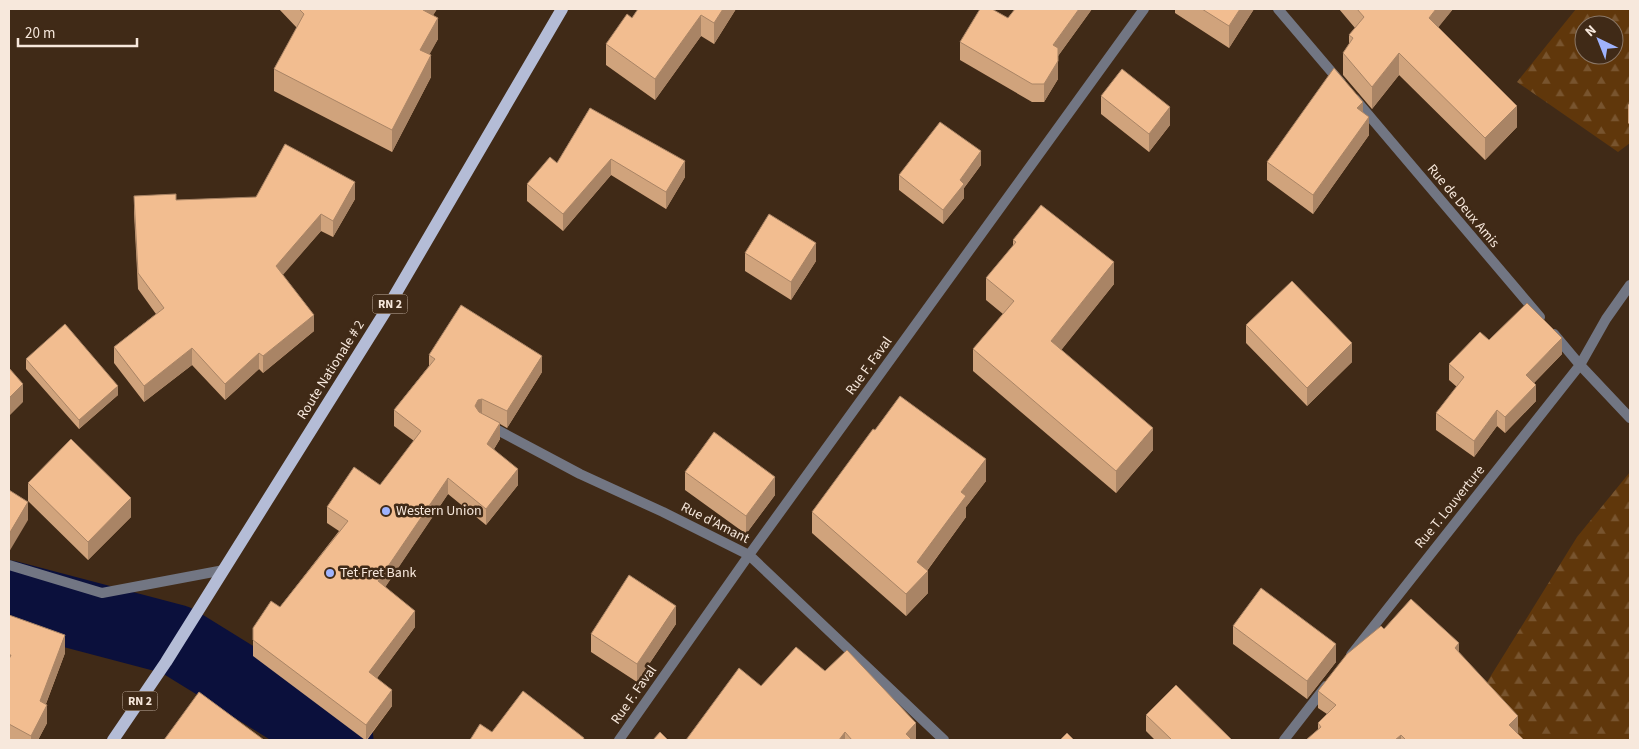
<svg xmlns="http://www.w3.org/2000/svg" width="1639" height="749" viewBox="0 0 1639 749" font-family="'Source Sans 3',sans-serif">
<defs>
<pattern id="forest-firs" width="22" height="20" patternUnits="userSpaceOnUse" patternTransform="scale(1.25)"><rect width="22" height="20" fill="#60370b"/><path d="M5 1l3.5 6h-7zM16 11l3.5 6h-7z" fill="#78542e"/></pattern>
</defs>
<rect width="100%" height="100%" fill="#402a17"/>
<path fill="url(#forest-firs)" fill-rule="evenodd" d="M1576,9H1630V143L1618,152L1517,82ZM1584,25H1614V55H1584Z
M1630,472V740H1451L1577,537Z"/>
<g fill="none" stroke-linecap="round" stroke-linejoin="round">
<path stroke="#0b103c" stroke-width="71" d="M9,596L176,640L338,740"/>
<path stroke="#727683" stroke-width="10" d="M1278,9L1341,83
M1355,99L1540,317
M1554,334L1580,365L1630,418
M490,426L580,474L663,512L749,555L944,740
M9,565L102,593L224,570
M1351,655L1580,365L1606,319L1630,285
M619,740L749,555L1144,9
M1284,740L1326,686"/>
<path stroke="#b4bcd6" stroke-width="12" d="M113,740L166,662L385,312L562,9"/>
</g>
<path fill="#d0a37c" d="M279,9H437L433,15L438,39L429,54L431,77L392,152L274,91V69L297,28Z
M638,9H736L714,44L701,36L655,100L606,65V44L632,18Z
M1015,9H1092L1058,56V79L1044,102H1032L960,60V42L1008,18Z
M1175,9H1254L1229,48L1175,13Z
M1339,9H1453L1438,27L1517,127L1485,160L1399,75L1372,109L1343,75V53L1349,44V35L1355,28Z
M1101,96L1170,125L1149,152L1101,114Z
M1630,102V125L1628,123V105Z
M590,108L685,177L666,209L611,175L563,231L527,201V184L557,163Z
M1363,112L1369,135L1313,214L1267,180V162Z
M981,165L964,188V198L943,224L899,190V175Z
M134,196L176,200L355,199L333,237L321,231L282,275L314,331L263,373L259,369L225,400L192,365L144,402L114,363V347L156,314L138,289L134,213Z
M1013,240L1114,284L1061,350L1153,450L1116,493L973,371V349L1003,314L986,300V278L1013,246Z
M745,253L816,261L791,300L745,271Z
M1246,325L1352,362L1307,406L1246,343Z
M1489,340L1562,354L1534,383L1536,401L1505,433L1497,426L1474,457L1436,430V413L1457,387L1449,380V364Z
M429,355L542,372L507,428L500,424V439L494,449L518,485L486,525L448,494L385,587L415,627L377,678L392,706L367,740H365L253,656V628L280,607L339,531L327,523V507L380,485L414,441L394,426V410L429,366Z
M26,359L118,395L79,429L26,369Z
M875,430L986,481L966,507V517L927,571L928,593L906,616L812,533V512Z
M685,472L775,495L746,534L685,490Z
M28,483L131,517L88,560L28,501Z
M9,615L65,653L46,704L47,723L38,740H9Z
M676,624L637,682L591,652V634Z
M1233,626L1336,662L1307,699L1233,644Z
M1384,629L1459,653L1518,733L1517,734L1524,740H1306L1318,730V723L1327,714L1318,708V691Z
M825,671L916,739V740H686L761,686Z
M1146,715L1232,740H1155L1146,731Z"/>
<path fill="#a98465" d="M424,9H437L423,32V10Z
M723,9H736L714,44V23Z
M1079,9H1092L1053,63V45Z
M1240,9H1254L1229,48V26Z
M1436,9H1453L1429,39V18Z
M701,15V36L655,100V79Z
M438,18V39L420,72V50Z
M1399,53V75L1372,109V87Z
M431,55V77L392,152V130Z
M1058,61V79L1044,102V84Z
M1363,102V120L1357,108Z
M1517,106V127L1485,160V138Z
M1170,107V125L1149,152V134Z
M1369,117V135L1313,214V195Z
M981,151V165L964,188V198L943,224V210L960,180Z
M611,159V175L563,231V214Z
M685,161V177L666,209V192Z
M355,182V199L333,237V221Z
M321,214V231L276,283V266Z
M816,243V261L791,300V282Z
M1114,262V284L1051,363V341Z
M314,315V331L263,373V356Z
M1562,338V354L1526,391V375Z
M1352,343V362L1307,406V388Z
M192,348V365L144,402V386Z
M259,353V369L225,400V384Z
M542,356V372L507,428V411Z
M23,384V402L9,416V398Z
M1536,385V401L1505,433V417Z
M118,386V395L79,429V420Z
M482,399V415L475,422V406L478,400Z
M1497,410V426L1474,457V441Z
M500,423V439L487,460V444Z
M1153,428V450L1116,493V471Z
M986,459V481L966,507V517L923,576L928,571V593L906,616V594L917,562L961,492Z
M518,469V485L486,525V509Z
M775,477V495L746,534V516Z
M448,478V494L378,598V581Z
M131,498V517L88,560V542Z
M28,502V520L9,552V534Z
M676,606V624L637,682V664Z
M415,611V627L369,689V672Z
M65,635V653L42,714L47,705V723L38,740H31V736L40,701Z
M1459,643V660L1455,648Z
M1336,644V662L1307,699V681Z
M392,690V706L366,740V725Z
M1518,716V733L1510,740L1509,725Z
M916,723V740H906V734Z
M845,732V740H839Z
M1401,735V740H1395Z"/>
<path fill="#f2bd90" stroke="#a98465" d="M299,9H424L423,10L438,18L420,50L431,55L392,130L274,69L304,14Z
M638,9H723L714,23L701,15L655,79L606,44L627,14L632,18Z
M980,9H992L1008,18L1015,9H1079L1053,45L1058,48V61L1044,84H1032L960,42Z
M1202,9H1240L1229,26Z
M1357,9H1436L1429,18L1517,106L1485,138L1399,53L1372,87L1343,53L1353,38L1349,35L1364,17Z
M1334,68L1363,102L1357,108L1369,117L1313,195L1267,162Z
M1122,69L1170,107L1149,134L1101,96Z
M590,108L685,161L666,192L611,159L563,214L527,184L550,157L557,163Z
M940,122L981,151L960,180L964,184L943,210L899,175Z
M285,144L355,182L333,221L321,214L276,266L314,315L263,356L259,353L225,384L192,348L144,386L114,347L164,308L138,273L134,196L176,194V200L256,197Z
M1041,205L1114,262L1051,341L1153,428L1116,471L973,349L1014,301L986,278L1016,242L1013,240Z
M769,214L816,243L791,282L745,253Z
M1292,281L1352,343L1307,388L1246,325Z
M1527,303L1562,338L1526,375L1536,385L1505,417L1497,410L1474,441L1436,413L1464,377L1449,364L1480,332L1489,340Z
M461,305L542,356L507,411L482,399L478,400L475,406L479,412L500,423L487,444L518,469L486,509L448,478L378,581L415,611L369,672L392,690L366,725L253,640V628L271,601L280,607L348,521L327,507L354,467L380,485L421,431L394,410L435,359L429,355Z
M65,324L118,386L79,420L26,359Z
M9,368L23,384L9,398Z
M900,396L986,459L961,492L966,496L917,562L928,571L906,594L812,512L873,429L875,430Z
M714,432L775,477L746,516L685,472Z
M71,439L131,498L88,542L28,483Z
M9,490L28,502L9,534Z
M629,575L676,606L637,664L591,634Z
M1261,588L1336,644L1307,681L1233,626Z
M1411,599L1459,643L1455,648L1518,716L1509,725L1524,740H1406L1401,735L1395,740H1306L1321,727L1318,723L1336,705L1318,691L1347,654L1381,626L1384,629Z
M9,615L65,635L40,701L47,705L31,736L9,724V659L11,655H9Z
M796,647L825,671L847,650L916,723L906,734L912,740H852L845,732L839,740H686L739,668L761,686Z
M1176,685L1232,740H1172L1146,715Z
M523,691L584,738L583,740H470L480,724L492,732Z
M199,692L264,740H164Z
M660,732L668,740H653Z
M1067,733L1074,740H1060Z"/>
<g fill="#9fb3fd" stroke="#402a17" stroke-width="2">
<circle cx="386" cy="511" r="5"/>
<circle cx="330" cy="573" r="5"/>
</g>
<g text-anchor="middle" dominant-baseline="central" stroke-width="5" stroke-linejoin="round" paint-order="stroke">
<g fill="#402a17" stroke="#c0afa1" stroke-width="1">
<rect x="372.5" y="294.5" width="35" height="19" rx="4"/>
<rect x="122.5" y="691.5" width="35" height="19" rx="4"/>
</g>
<g font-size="12" font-weight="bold" fill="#f7e8dc">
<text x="390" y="304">RN 2</text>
<text x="140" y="701">RN 2</text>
</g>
<g font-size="14" fill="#f7e8dc" stroke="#402a17">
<text transform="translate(1463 206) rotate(50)">Rue de Deux Amis</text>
<text transform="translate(869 366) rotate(-54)">Rue F. Faval</text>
<text transform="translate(331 370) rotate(-58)">Route Nationale # 2</text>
<text transform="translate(1450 507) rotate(-51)">Rue T. Louverture</text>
<text transform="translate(715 523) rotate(27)">Rue d'Amant</text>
<text transform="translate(634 695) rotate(-55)">Rue F. Faval</text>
</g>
<g font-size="14" fill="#f7e8dc" stroke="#402a17" text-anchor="start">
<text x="396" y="511">Western Union</text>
<text x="340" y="573">Tet Fret Bank</text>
</g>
</g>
<rect width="1639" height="749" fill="none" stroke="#f7e8dc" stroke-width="20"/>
<g transform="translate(1599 40) rotate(317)"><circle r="24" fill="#402a17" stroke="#897666"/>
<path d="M0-4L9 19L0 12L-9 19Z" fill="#9fb3fd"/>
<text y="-8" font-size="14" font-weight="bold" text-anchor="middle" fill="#f7e8dc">N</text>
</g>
<path d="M18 38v8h119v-8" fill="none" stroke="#f7e8dc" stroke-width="2.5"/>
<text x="25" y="38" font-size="15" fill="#f7e8dc" stroke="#402a17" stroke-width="4" paint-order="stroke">20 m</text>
</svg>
